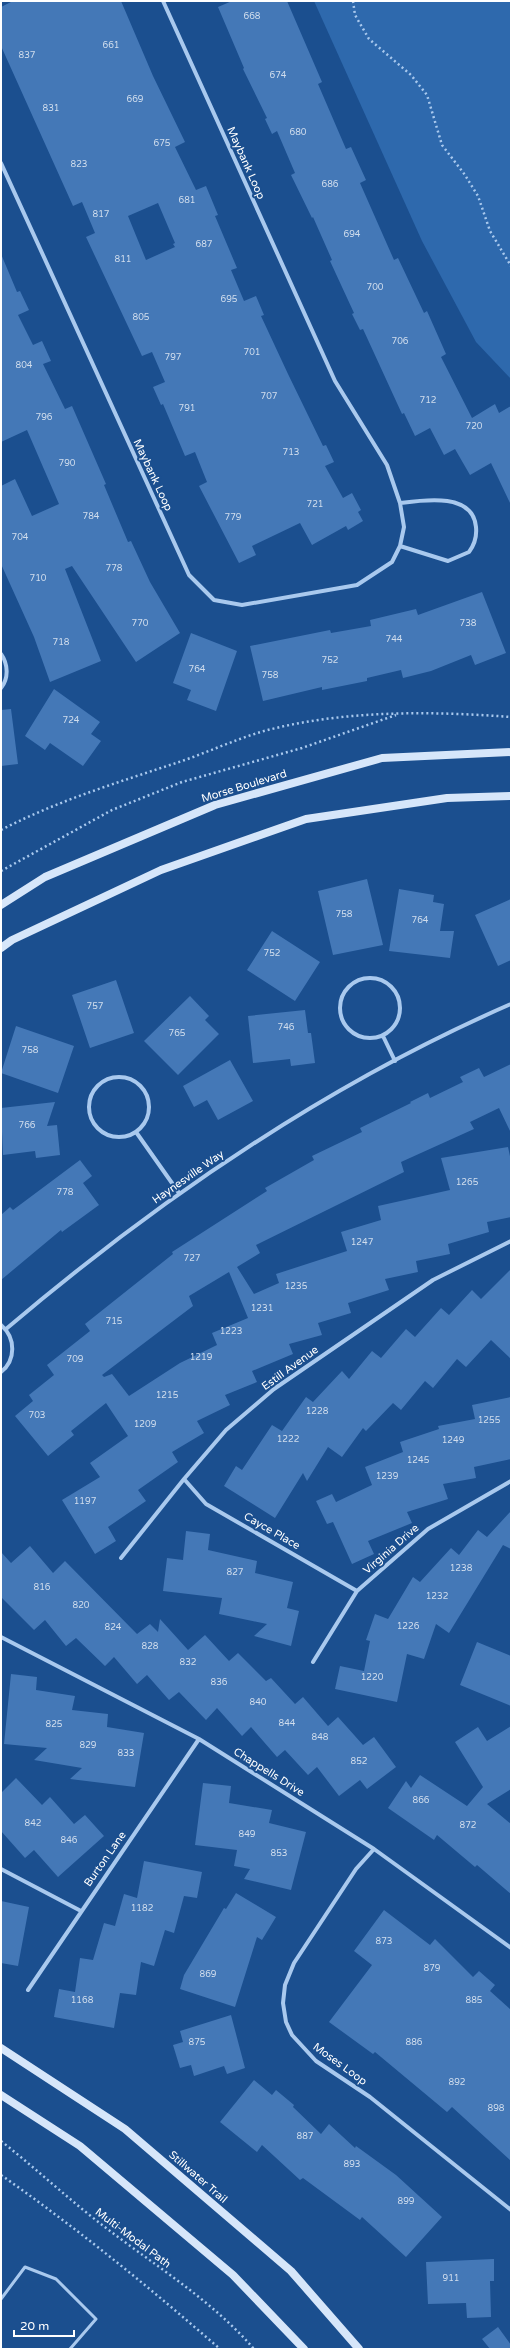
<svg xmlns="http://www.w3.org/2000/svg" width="512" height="2350" viewBox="0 0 512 2350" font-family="'Varela Round',sans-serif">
<rect width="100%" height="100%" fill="#1b4f8f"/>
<path fill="#2e69ad" d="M314,1H511V379L476,342L422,241Z"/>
<path fill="#4478b7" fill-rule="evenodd" d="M13,1H121L153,76L185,142L175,147L196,190L206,186L218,215L215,216L237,268L231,270L244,301L256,296L264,315L261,316L288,374L323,446L326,445L334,462L325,466L343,498L352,493L361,510L358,512L363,521L348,530L346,526L312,545L300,523L252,546L256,555L239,563L199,486L207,482L195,452L185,456L163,404L161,405L153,387L165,382L152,352L142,356L86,237L95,233L82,202L73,206L1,46V7ZM158,203L175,243L173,244L175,247L146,260L128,216Z
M232,1H287L322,82L318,84L346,149L351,147L366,180L360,183L394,260L398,258L424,313L427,311L446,354L441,357L472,418L495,404L499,413L511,406V505L491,463L470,475L455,449L444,455L430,428L415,436L404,413L402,414L363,329L360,330L352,314L354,313L330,261L332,260L313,217L312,218L291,175L295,173L277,131L272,134L265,119L267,118L243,69L244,68L218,7Z
M1,254L17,292L20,291L29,310L18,315L33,345L42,341L51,361L43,364L65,409L72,406L106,484L104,485L128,542L131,541L150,582L180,633L136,662L72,566L65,569L101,661L50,682L34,637L1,564V486L15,479L32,516L59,504L27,430L1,442Z
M482,592L506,653L475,665L471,655L431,671L403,678L401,670L367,678V681L322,690V687L263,701L250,646L330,630L331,633L371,626L370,620L416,609L418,615Z
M191,633L237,651L216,711L187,700L191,690L173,683Z
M54,689L100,722L91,734L101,741L83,766L50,743L45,750L25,736Z
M11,709L18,764L1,766V710Z
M367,879L383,945L333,955L318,891Z
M399,889L434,895L433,902L444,904L440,931H454L450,958L389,951Z
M511,899V960L498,966L475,915Z
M272,931L320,962L295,1001L247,970Z
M116,980L134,1033L90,1048L72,995Z
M190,996L209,1016L205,1020L219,1034L178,1075L144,1041Z
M305,1010L308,1033H311L315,1063L291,1066L290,1059L253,1063L248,1016Z
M16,1026L74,1046L58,1093L1,1073Z
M230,1060L253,1101L218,1120L207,1100L194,1107L183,1086Z
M511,1064V1133L499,1108L470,1122L474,1129L401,1162L404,1172L256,1245L260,1253L237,1267L254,1294L279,1283L276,1274L347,1251L341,1232L381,1220L378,1206L450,1190L441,1158L508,1147L511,1161V1217L487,1222L489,1232L448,1244L450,1254L416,1261L418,1272L385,1279L389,1290L348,1303L351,1313L318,1323L322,1335L289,1344L293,1354L252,1371L257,1382L225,1395L230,1405L197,1421L204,1433L172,1452L178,1462L138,1490L146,1501L108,1527L116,1541L95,1554L62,1500L100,1477L90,1463L128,1436L106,1403L71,1431L74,1435L48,1456L15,1416L33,1401L29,1395L54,1375L47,1365L90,1331L85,1324L173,1254L172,1252L267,1191L265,1188L314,1160L312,1156L362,1132L360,1128L411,1103L410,1102L428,1093L430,1098L463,1082L460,1077L479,1068L484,1077ZM229,1272L248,1318L212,1333L217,1345L180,1363L129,1396L112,1374L104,1377L102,1375L193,1306L189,1296Z
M55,1102L47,1126L57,1125L60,1155L36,1158L35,1151L3,1155L1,1108Z
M80,1160L92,1176L83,1183L99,1205L62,1232L61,1230L1,1280V1215L10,1207L13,1210Z
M511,1269V1359L491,1340L466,1367L457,1359L433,1388L425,1381L401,1410L393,1403L366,1431L363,1428L342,1457L328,1447L307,1481L303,1473L275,1518L224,1486L236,1466L242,1470L272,1425L282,1431L306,1397L313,1402L342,1371L349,1379L372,1351L381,1358L406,1329L415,1337L441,1308L449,1315L472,1290L481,1299Z
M511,1397V1459L474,1467L476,1478L443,1484L448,1499L407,1512L412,1523L368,1541L374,1554L352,1564L333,1522L327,1524L316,1501L332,1494L336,1502L372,1485L365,1467L403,1452L400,1442L439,1429L438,1426L475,1419L472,1405Z
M511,1511V1549L503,1545L449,1633L436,1624L424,1659L407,1654L397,1702L335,1689L340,1666L364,1671L370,1641L366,1640L375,1614L388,1619L413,1577L420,1582L451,1548L459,1555L478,1530L487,1537Z
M186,1531L210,1534L208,1550L257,1561L255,1573L293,1582L287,1608L299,1611L291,1646L254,1636L267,1624L219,1614L222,1598L163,1591L167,1558L183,1560Z
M30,1546L53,1573L65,1561L137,1634L150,1624L158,1632L160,1619L188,1650L205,1635L229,1661L238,1653L266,1681L271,1678L295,1704L303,1697L328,1726L338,1717L363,1745L374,1737L396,1767L367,1789L360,1780L339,1796L317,1767L308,1775L285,1750L277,1757L251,1727L242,1736L217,1708L206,1720L179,1692L169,1700L147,1675L137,1684L114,1657L105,1666L76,1638L66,1646L45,1620L34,1630L1,1597V1552L11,1563Z
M477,1642L511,1656V1706L460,1685Z
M11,1674L37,1677L36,1690L75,1696L72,1710L108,1714L107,1727L144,1733L135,1787L70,1779L82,1768L34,1760L47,1748L4,1744Z
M511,1726V1789L487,1804L511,1824V1894L477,1865L475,1867L437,1835L434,1840L388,1808L406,1781L411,1788L420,1775L467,1806L483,1787L455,1742L478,1727L487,1741Z
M16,1778L42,1805L50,1797L74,1824L85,1815L104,1836L58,1877L34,1850L25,1858L1,1831V1793Z
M203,1783L231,1786L229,1803L272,1810L269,1823L306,1832L291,1890L244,1879L250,1869L234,1866L237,1850L195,1845Z
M144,1861L202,1872L197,1898L184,1896L174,1933L165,1930L154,1966L141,1962L136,1995L120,1993L114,2028L54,2017L59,1989L75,1992L80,1958L93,1960L104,1923L115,1926L124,1894L137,1898Z
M236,1893L276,1917L262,1940L257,1937L235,2007L180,1989L184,1975L224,1908L226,1909Z
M1,1901L29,1907L18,1966L1,1963Z
M384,1910L430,1945L435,1939L473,1977L479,1971L495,1985L490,1991L511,2010V2161L452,2107L447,2112L375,2052L373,2054L329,2022L372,1965L354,1951Z
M231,2015L245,2068L227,2074L224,2066L194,2076L191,2065L180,2068L173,2045L183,2042L180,2031Z
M254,2080L272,2095L276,2090L294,2105L293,2107L321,2134L329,2124L355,2148L356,2146L396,2175L442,2217L406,2257L362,2217L360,2220L303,2178L300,2180L262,2145L257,2152L220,2122Z
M494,2259V2281H490L491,2317L467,2318L466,2303L428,2304L426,2262Z
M498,2327L511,2345V2349H490L482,2339Z"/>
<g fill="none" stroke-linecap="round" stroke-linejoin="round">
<path stroke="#a9c9ee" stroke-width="2.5" stroke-dasharray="2 3" stroke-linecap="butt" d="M353,1L355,15L369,39L411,75L427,95L442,145L465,175L478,196L490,231L511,266
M1,830C55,802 113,784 170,765C202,755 233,740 264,731C343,710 430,711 511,717
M1,871L112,810L182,782L302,748L396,715
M1,2141C34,2167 64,2195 97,2221C149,2262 210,2298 254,2349
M1,2175C78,2229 149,2287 220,2349"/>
<path stroke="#a9c9ee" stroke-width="3" d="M1,2299L25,2267L56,2279L96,2319L70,2349"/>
<path stroke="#a9c9ee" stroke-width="4" d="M1,163L189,575L214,600L242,605L357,585L392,562L400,546L404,527L400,503L387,465L335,381L163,1
M400,546L448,561L469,552C475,544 477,537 476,527C473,492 423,500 400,503
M1,654C8,664 9,678 1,688
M340 1008a30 30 0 1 1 60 0a30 30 0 1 1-60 0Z
M383,1036L395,1061
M89 1107a30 30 0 1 1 60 0a30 30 0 1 1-60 0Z
M136,1132L179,1193
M1,1325C16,1338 16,1360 1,1372
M6,1329C158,1200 327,1084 511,1004
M184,1479L206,1504L357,1591
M121,1558L184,1479L226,1430L274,1389L433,1280L511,1241
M1,1637L199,1739L374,1849L511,1948
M313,1662L357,1591L428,1529L511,1481
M374,1849L356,1869L294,1963L285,1985L283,2003L286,2022L292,2035L316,2061L370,2097L511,2210
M1,1869L81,1911
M28,1990L199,1739"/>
<path stroke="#d6e6fa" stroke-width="8" d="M1,905L45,877L215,805L382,758L511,752
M1,948L12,940L161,870L306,819L447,798L511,796
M1,2048L125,2129L291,2271L359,2349
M1,2095L80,2146L233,2275L304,2349"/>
</g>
<g text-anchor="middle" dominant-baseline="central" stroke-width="4" stroke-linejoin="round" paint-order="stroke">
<g font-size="9" fill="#d0dded">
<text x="252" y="16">668</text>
<text x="111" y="45">661</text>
<text x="27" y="55">837</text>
<text x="278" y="75">674</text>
<text x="135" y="99">669</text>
<text x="51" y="108">831</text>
<text x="298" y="132">680</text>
<text x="162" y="143">675</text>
<text x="79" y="164">823</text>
<text x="330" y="184">686</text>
<text x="187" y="200">681</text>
<text x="101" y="214">817</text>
<text x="352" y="234">694</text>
<text x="204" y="244">687</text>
<text x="123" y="259">811</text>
<text x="375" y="287">700</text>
<text x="229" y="299">695</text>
<text x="141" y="317">805</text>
<text x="400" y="341">706</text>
<text x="252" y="352">701</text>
<text x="173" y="357">797</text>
<text x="24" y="365">804</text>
<text x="269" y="396">707</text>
<text x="428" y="400">712</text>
<text x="187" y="408">791</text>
<text x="44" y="417">796</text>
<text x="474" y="426">720</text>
<text x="291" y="452">713</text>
<text x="67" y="463">790</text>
<text x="315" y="504">721</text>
<text x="91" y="516">784</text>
<text x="233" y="517">779</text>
<text x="20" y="537">704</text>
<text x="114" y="568">778</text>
<text x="38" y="578">710</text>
<text x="140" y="623">770</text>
<text x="468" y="623">738</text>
<text x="394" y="639">744</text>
<text x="61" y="642">718</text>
<text x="330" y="660">752</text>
<text x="197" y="669">764</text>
<text x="270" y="675">758</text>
<text x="71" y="720">724</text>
<text x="344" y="914">758</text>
<text x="420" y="920">764</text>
<text x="272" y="953">752</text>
<text x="95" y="1006">757</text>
<text x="286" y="1027">746</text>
<text x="177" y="1033">765</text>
<text x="30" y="1050">758</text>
<text x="27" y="1125">766</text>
<text x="467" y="1182">1265</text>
<text x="65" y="1192">778</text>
<text x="362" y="1242">1247</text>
<text x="192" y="1258">727</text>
<text x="296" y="1286">1235</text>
<text x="262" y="1308">1231</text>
<text x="114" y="1321">715</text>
<text x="231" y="1331">1223</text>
<text x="201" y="1357">1219</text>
<text x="75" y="1359">709</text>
<text x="167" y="1395">1215</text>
<text x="317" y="1411">1228</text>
<text x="37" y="1415">703</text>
<text x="489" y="1420">1255</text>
<text x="145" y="1424">1209</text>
<text x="288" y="1439">1222</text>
<text x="453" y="1440">1249</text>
<text x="418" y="1460">1245</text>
<text x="387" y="1476">1239</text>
<text x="85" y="1501">1197</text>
<text x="461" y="1568">1238</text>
<text x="235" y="1572">827</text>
<text x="42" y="1587">816</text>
<text x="437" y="1596">1232</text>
<text x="81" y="1605">820</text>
<text x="408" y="1626">1226</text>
<text x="113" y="1627">824</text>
<text x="150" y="1646">828</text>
<text x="188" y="1662">832</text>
<text x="372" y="1677">1220</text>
<text x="219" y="1682">836</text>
<text x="258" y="1702">840</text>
<text x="287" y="1723">844</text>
<text x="54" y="1724">825</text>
<text x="320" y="1737">848</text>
<text x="88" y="1745">829</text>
<text x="126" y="1753">833</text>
<text x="359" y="1761">852</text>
<text x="421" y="1800">866</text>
<text x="33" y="1823">842</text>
<text x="468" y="1825">872</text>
<text x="247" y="1834">849</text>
<text x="69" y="1840">846</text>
<text x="279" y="1853">853</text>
<text x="142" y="1908">1182</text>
<text x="384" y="1941">873</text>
<text x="432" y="1968">879</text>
<text x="208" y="1974">869</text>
<text x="82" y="2000">1168</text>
<text x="474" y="2000">885</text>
<text x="197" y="2042">875</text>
<text x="414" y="2042">886</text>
<text x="457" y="2082">892</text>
<text x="496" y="2108">898</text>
<text x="305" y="2136">887</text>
<text x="352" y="2164">893</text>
<text x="406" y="2201">899</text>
<text x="451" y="2278">911</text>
</g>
<g font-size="11" fill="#fff" stroke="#1b4f8f">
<text transform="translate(246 163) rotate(66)">Maybank Loop</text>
<text transform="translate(153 475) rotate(65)">Maybank Loop</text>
<text transform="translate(244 786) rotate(-17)">Morse Boulevard</text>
<text transform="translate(188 1177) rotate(-35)">Haynesville Way</text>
<text transform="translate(290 1368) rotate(-36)">Estill Avenue</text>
<text transform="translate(272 1531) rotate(30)">Cayce Place</text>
<text transform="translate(391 1549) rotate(-41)">Virginia Drive</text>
<text transform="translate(269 1772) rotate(32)">Chappells Drive</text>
<text transform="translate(105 1859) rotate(-55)">Burton Lane</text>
<text transform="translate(340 2064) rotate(36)">Moses Loop</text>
<text transform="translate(198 2177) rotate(41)">Stillwater Trail</text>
<text transform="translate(133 2238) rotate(37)">Multi-Modal Path</text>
</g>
</g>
<rect width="512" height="2350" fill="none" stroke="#ffffff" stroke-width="4"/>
<path d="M14 2330v6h60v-6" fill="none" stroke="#ffffff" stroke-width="2"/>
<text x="20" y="2330" font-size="12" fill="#ffffff" stroke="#1b4f8f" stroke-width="3" paint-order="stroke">20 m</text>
</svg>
